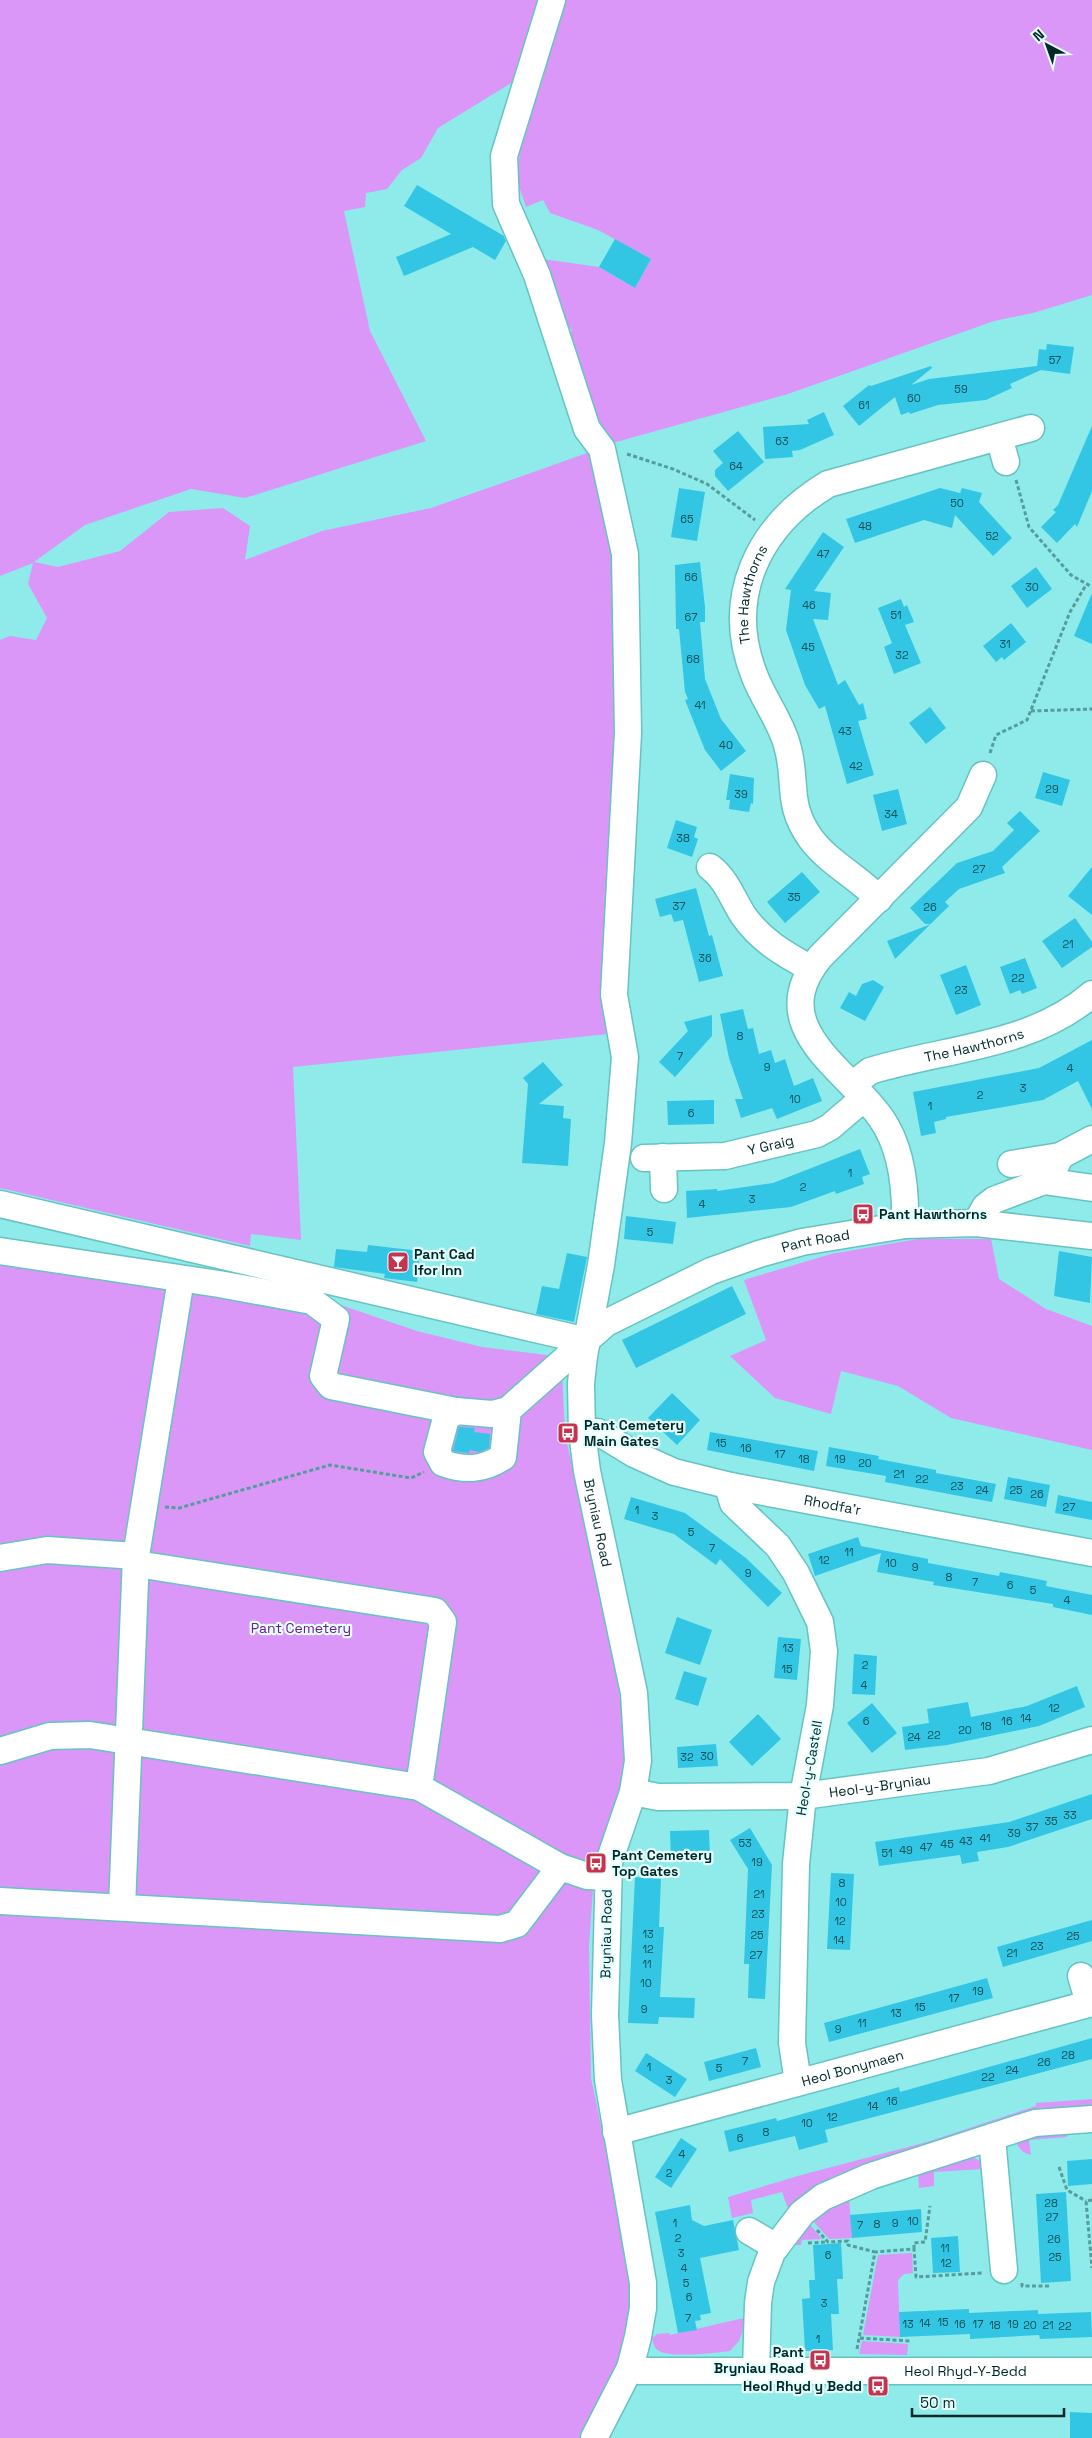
<svg xmlns="http://www.w3.org/2000/svg" width="1092" height="2438" viewBox="0 0 1092 2438" font-family="'Space Grotesk',sans-serif">
<rect width="100%" height="100%" fill="#8eebea"/>
<path fill="#db97f8" d="M0,0H545L521,77L438,128L421,158L402,170L387,189L366,193L365,207L344,211L370,331L426,441L245,498L191,489L85,525L34,562L58,567L120,551L169,512L223,508L250,526L245,560L322,531L431,508L590,452L614,556L618,627L614,679L618,744L608,1034L293,1067L301,1240L251,1234L250,1246L0,1188V640L10,636L36,640L47,618L28,584L33,563L0,576Z
M565,0H1092V295L1033,313L994,321L788,394L609,444L598,427L566,342L572,330L566,325L542,259L599,267L635,288L651,259L598,230L550,213L543,200L526,207L517,181L521,139L541,85Z
M918,1239H991L999,1279L1046,1309L1092,1326V1450L951,1418L898,1386L841,1371L831,1414L775,1398L730,1356L766,1340L744,1280L831,1254Z
M0,1245L326,1300L417,1331L482,1347L547,1355L562,1371L565,1435L597,1573L624,1720V1776L613,1821L596,1861L588,1868L586,1884L593,1890L589,1945L591,2078L631,2270C633,2308 625,2348 611,2384C603,2403 590,2420 580,2438H0Z
M1092,2099V2108L792,2208L788,2209L782,2192L751,2200L753,2213L732,2218L728,2197L801,2175L927,2142L1036,2106V2103Z
M1067,2133V2137L1029,2140L1031,2155L1023,2152L1017,2145L1020,2138Z
M969,2156L984,2162V2169L934,2172V2186L919,2188L918,2174Z
M849,2197L852,2238L829,2239L811,2219L826,2207Z
M808,2222L822,2239L802,2240L801,2245H789Z
M912,2253L913,2273L904,2274L898,2280L900,2337L863,2335L878,2255Z
M748,2317L747,2329L743,2330L739,2341L730,2351C715,2353 672,2358 659,2351C654,2348 653,2343 652,2338L657,2334L669,2333L670,2335Z
M862,2341L908,2344L907,2355L859,2354Z"/>
<path fill="#32c6e4" d="M417,185L504,236L506,241L495,260L473,247L404,276L396,257L451,234L404,206Z
M615,239L651,259L635,288L599,267Z
M1047,344L1074,347L1070,374L1041,370L1010,384L1012,388L986,400L938,405L910,414L909,412L901,415L895,397L859,426L843,406L869,385L871,386L931,366L932,368L911,385L929,379L1037,366L1039,349L1046,350Z
M824,412L834,435L800,450L792,451L793,457L765,459L763,427L809,424L807,420Z
M1092,426V491L1077,527L1075,524L1057,543L1041,527L1056,512L1053,510L1058,505Z
M738,431L764,462L728,491L715,476V470L723,463L713,451Z
M679,488L705,492L697,541L671,537Z
M940,488L960,493L962,488L982,493L979,502L1012,538L993,556L955,515L952,528L924,520L855,543L846,519Z
M823,532L844,547L814,591L831,593L828,620L813,619L838,685L845,680L859,705L863,703L867,719L858,721L874,775L847,784L825,706L819,709L805,685L786,630L791,590L785,589Z
M700,562L705,607V622H700L705,679L721,719L746,751L721,771L705,750L685,700L688,699L685,692L679,629H676L675,565Z
M1036,567L1052,589L1027,608L1011,586Z
M1092,593V644L1074,636Z
M901,599L904,607L907,605L914,622L905,625L921,663L894,674L884,647L892,643L878,608Z
M1011,623L1026,642L1004,660L1002,657L996,662L983,646Z
M930,707L946,728L926,744L909,723Z
M1043,772L1070,780L1062,806L1035,798Z
M730,774L754,778L753,804L751,803L749,812L729,809L730,800H726Z
M898,789L907,824L882,831L873,795Z
M1020,811L1040,831L1002,867L1005,873L959,889L945,902L949,906L895,959L887,941L931,924H925L910,908L957,863L993,851L1014,830L1007,823Z
M676,820L697,827L694,837L698,839L692,857L667,848Z
M1092,867V915L1068,896Z
M802,872L820,892L785,923L767,902Z
M696,888L709,936L712,935L723,976L699,982L683,920L674,922L671,914L660,917L655,899Z
M1075,918L1092,942V947L1062,968L1042,941Z
M1025,958L1037,988L1022,994L1020,990L1010,994L1000,967Z
M966,965L981,1005L956,1015L940,975Z
M873,980L884,987L865,1021L840,1008L849,992L856,996L862,984Z
M743,1009L748,1029L753,1028L759,1054L771,1050L775,1063L785,1059L794,1086L813,1078L822,1101L777,1119L772,1108L741,1118L735,1099H743L729,1058L720,1014Z
M712,1015V1036L675,1077L659,1062L688,1031L684,1022Z
M1092,1040V1109L1078,1081L1043,1100L946,1117V1119L934,1122L936,1133L921,1136L913,1092L1039,1068Z
M543,1062L563,1085L539,1104L564,1106L563,1118L571,1119L568,1166L522,1163L528,1084L523,1078Z
M714,1100V1124L668,1125L667,1101Z
M860,1149L870,1174L862,1177L864,1184L836,1194L835,1191L791,1207L687,1218L686,1191L717,1189V1191L773,1183Z
M626,1216L676,1222L673,1244L624,1239Z
M368,1245L420,1251L417,1282L384,1278L385,1274L334,1267L336,1249L367,1252Z
M1059,1251L1092,1257L1090,1303L1054,1296Z
M567,1253L587,1257L574,1322L536,1314L542,1286L559,1289Z
M732,1286L746,1314L636,1368L622,1340Z
M672,1393L700,1420L677,1445L648,1418Z
M459,1427L475,1428L474,1432L490,1434L489,1448L479,1452L470,1450L469,1453L453,1451Z
M710,1432L818,1451L814,1471L707,1450Z
M829,1447L879,1456L878,1459L936,1470V1473L996,1484L992,1502L885,1482L886,1476L826,1466Z
M1008,1477L1050,1485L1046,1507L1004,1499Z
M1058,1495L1092,1502V1520L1055,1513Z
M631,1497L685,1513L746,1558L782,1593L768,1607L720,1559L716,1565L674,1534L624,1519Z
M858,1537L861,1546L928,1559V1563L999,1576L1000,1572L1047,1581L1046,1586L1092,1595V1615L1053,1607V1604L933,1585L934,1582L877,1572L881,1553L815,1576L808,1554Z
M677,1617L712,1630L700,1665L665,1653Z
M778,1637L801,1639L797,1680L774,1678Z
M854,1654L877,1656L875,1695L852,1694Z
M684,1671L707,1678L698,1706L675,1699Z
M1077,1686L1085,1707L1039,1726L947,1745L905,1750L902,1727L929,1723L927,1709L968,1702L971,1717L1027,1706Z
M872,1703L897,1733L872,1753L847,1723Z
M758,1714L781,1739L752,1766L729,1742Z
M716,1744L718,1766L678,1768L677,1747Z
M1092,1794V1819L1008,1847L977,1852L979,1861L962,1864L960,1855L879,1866L875,1842L1009,1822Z
M750,1828L772,1865L765,1999L748,1998L749,1964H744L748,1869L730,1840Z
M709,1830L710,1858L671,1859L670,1831Z
M831,1873L854,1874L850,1950L827,1949Z
M635,1877L661,1879L659,1927H664L660,1997L695,1998L694,2018L659,2017L658,2024L628,2023Z
M1092,1920V1941L1003,1967L997,1947Z
M987,1978L993,1998L829,2042L824,2023Z
M1092,2038V2059L825,2130L828,2142L799,2150L795,2136L729,2152L724,2131L776,2118L777,2121L899,2087L900,2092Z
M756,2048L761,2067L709,2081L704,2062Z
M646,2053L687,2079L675,2097L635,2071Z
M681,2138L697,2149L671,2188L655,2177Z
M1092,2159V2184L1068,2186L1067,2161Z
M1066,2192L1071,2281L1041,2283L1036,2194Z
M690,2205L692,2220L704,2226L733,2220L739,2250L700,2258L711,2313L700,2315L701,2320L695,2321L697,2330L678,2333L655,2212Z
M921,2209L922,2232L852,2238L850,2215Z
M958,2236L960,2272L933,2273L931,2238Z
M841,2243L843,2279H837L839,2314H831L833,2350L805,2351L802,2299L810,2298L809,2280H815L813,2245Z
M969,2309V2313L1038,2310V2314L1091,2312L1092,2337L1040,2339L1039,2335L970,2339V2334L900,2337L899,2312Z
M1070,2412L1092,2413V2438H1070Z"/>
<g fill="none" stroke-linecap="round" stroke-linejoin="round">
<g stroke="#66c3c2" stroke-width="29">
<g id="minor">
<path id="s1" d="M552,0L504,156L506,204L537,275L587,429L602,449L625,554L628,733L614,995L625,1057L618,1143L601,1265L584,1356L581,1383L582,1432L587,1471L634,1693L638,1761L633,1792L609,1862L605,2015L608,2080L643,2283V2308L638,2337L630,2368L594,2438"/>
<path d="M999,437L1006,462"/>
<path d="M710,867C727,880 732,898 743,915C760,940 784,954 810,968"/>
<path id="s2" d="M879,899C858,877 829,863 811,839C785,803 798,782 787,745C781,722 764,700 755,677C723,598 758,526 828,484L1031,428"/>
<path id="s3" d="M852,1085L870,1071C945,1048 1031,1047 1092,994"/>
<path d="M663,1157L664,1189"/>
<path id="s4" d="M644,1158L725,1156L817,1134L830,1127L864,1098"/>
<path d="M1011,1164L1060,1156L1092,1139"/>
<path d="M1044,1181L1092,1188"/>
<path d="M0,1204L574,1338H588"/>
<path d="M976,1223L985,1207L994,1200L1044,1181L1053,1172L1060,1156"/>
<path d="M905,1225C906,1190 902,1148 881,1118C845,1067 763,1027 820,957L969,807L983,775"/>
<path d="M0,1251L219,1284L312,1301L336,1319L323,1376L331,1386L456,1411"/>
<path id="s5" d="M508,1410L492,1414L456,1411L446,1418L437,1452L443,1463C465,1471 483,1470 503,1457L508,1410L606,1323L711,1271L759,1254L802,1242L905,1225L976,1223L1092,1236"/>
<path id="s6" d="M582,1432H598L634,1454L674,1472L731,1486L1092,1553"/>
<path d="M731,1486L730,1493L733,1503L778,1546L796,1573L820,1622L824,1651L820,1705L803,1796L796,1864L792,2043L798,2082"/>
<path d="M0,1558L47,1550L136,1556"/>
<path d="M137,1564L435,1611L443,1622L419,1787"/>
<path d="M0,1751L50,1736L90,1735L419,1787L560,1867L587,1876L608,1877"/>
<path id="s7" d="M633,1792L658,1797L803,1796L989,1771L1092,1740"/>
<path d="M0,1901L500,1929L517,1924L560,1867"/>
<path d="M122,1907L136,1556L181,1279"/>
<path d="M1081,1976L1089,2003"/>
<path id="s8" d="M616,2132L1092,2003"/>
<path d="M992,2138L1004,2270"/>
<path d="M749,2231L776,2247"/>
<path id="s9" d="M630,2368L640,2371H1092"/>
<path d="M756,2371L758,2303L761,2282L772,2252L802,2213L823,2197L871,2176L1035,2123L1092,2119"/>
</g>
</g>
<path stroke="#559d9c" stroke-width="3" stroke-dasharray="4 2.5" stroke-linecap="butt" d="M627,454L673,469L707,484L755,520
M1016,480L1029,527L1071,575L1092,587
M1031,711L1092,709
M990,753L996,735L1027,720L1070,612L1086,585
M165,1507L179,1508L330,1465L411,1478L424,1472
M1059,2167L1067,2190L1086,2201
M1092,2200L1086,2201L1092,2268
M817,2230L828,2242L848,2241V2245L875,2252
M808,2243L827,2242
M914,2249V2243L925,2242L930,2206
M1022,2283V2286H1051
M860,2338L910,2341
M857,2349L875,2252L914,2249L916,2277L983,2273"/>
<use href="#minor" stroke="#fff" stroke-width="26"/>
</g>
<defs>
<g id="bus-square" transform="scale(1.125)"><rect x="-9" y="-9" width="18" height="18" rx="4" fill="#c4344f" stroke="#e5fffe"/><path d="M-5-6H5V4H4V6H2V4H-2V6H-4V4H-5ZM-3.5-4V0h7V-4ZM-3.5 1.2v1.5H-2V1.2ZM2 1.2v1.5H3.5V1.2Z" fill="#fff"/></g>
<g id="bar-square" transform="scale(1.125)"><rect x="-9" y="-9" width="18" height="18" rx="4" fill="#c4344f" stroke="#e5fffe"/><path d="M-6-5H6L.8 .8V4.5H3.5V6h-7V4.5H-.8V.8Z" fill="#fff"/></g>
</defs>
<g fill-rule="evenodd">
<use href="#bus-square" x="863" y="1214"/>
<use href="#bar-square" x="398" y="1262"/>
<use href="#bus-square" x="568" y="1433"/>
<use href="#bus-square" x="596" y="1863"/>
<use href="#bus-square" x="820" y="2360"/>
<use href="#bus-square" x="878" y="2386"/>
</g>
<g text-anchor="middle" dominant-baseline="central" stroke-width="4.5" stroke-linejoin="round" paint-order="stroke">
<g font-size="11" fill="#0c5057">
<text x="1055" y="360">57</text>
<text x="961" y="389">59</text>
<text x="914" y="398">60</text>
<text x="864" y="405">61</text>
<text x="782" y="441">63</text>
<text x="736" y="466">64</text>
<text x="957" y="503">50</text>
<text x="687" y="519">65</text>
<text x="865" y="526">48</text>
<text x="992" y="536">52</text>
<text x="823" y="554">47</text>
<text x="691" y="577">66</text>
<text x="1032" y="587">30</text>
<text x="809" y="605">46</text>
<text x="896" y="615">51</text>
<text x="691" y="617">67</text>
<text x="1005" y="644">31</text>
<text x="808" y="647">45</text>
<text x="902" y="655">32</text>
<text x="693" y="659">68</text>
<text x="700" y="705">41</text>
<text x="845" y="731">43</text>
<text x="726" y="745">40</text>
<text x="856" y="766">42</text>
<text x="1052" y="789">29</text>
<text x="741" y="794">39</text>
<text x="891" y="814">34</text>
<text x="683" y="838">38</text>
<text x="979" y="869">27</text>
<text x="794" y="897">35</text>
<text x="679" y="906">37</text>
<text x="930" y="907">26</text>
<text x="1068" y="944">21</text>
<text x="705" y="958">36</text>
<text x="1018" y="978">22</text>
<text x="961" y="990">23</text>
<text x="740" y="1036">8</text>
<text x="680" y="1056">7</text>
<text x="767" y="1067">9</text>
<text x="1070" y="1068">4</text>
<text x="1023" y="1088">3</text>
<text x="980" y="1095">2</text>
<text x="795" y="1099">10</text>
<text x="930" y="1106">1</text>
<text x="691" y="1113">6</text>
<text x="850" y="1173">1</text>
<text x="803" y="1187">2</text>
<text x="752" y="1199">3</text>
<text x="702" y="1204">4</text>
<text x="650" y="1232">5</text>
<text x="721" y="1443">15</text>
<text x="746" y="1448">16</text>
<text x="780" y="1454">17</text>
<text x="804" y="1459">18</text>
<text x="840" y="1459">19</text>
<text x="865" y="1463">20</text>
<text x="899" y="1474">21</text>
<text x="922" y="1479">22</text>
<text x="957" y="1486">23</text>
<text x="982" y="1490">24</text>
<text x="1016" y="1490">25</text>
<text x="1037" y="1494">26</text>
<text x="1069" y="1507">27</text>
<text x="637" y="1510">1</text>
<text x="655" y="1516">3</text>
<text x="691" y="1532">5</text>
<text x="712" y="1548">7</text>
<text x="849" y="1552">11</text>
<text x="824" y="1560">12</text>
<text x="891" y="1563">10</text>
<text x="915" y="1567">9</text>
<text x="748" y="1573">9</text>
<text x="949" y="1577">8</text>
<text x="975" y="1582">7</text>
<text x="1010" y="1585">6</text>
<text x="1033" y="1590">5</text>
<text x="1067" y="1600">4</text>
<text x="788" y="1648">13</text>
<text x="865" y="1665">2</text>
<text x="787" y="1669">15</text>
<text x="864" y="1685">4</text>
<text x="1054" y="1708">12</text>
<text x="1026" y="1718">14</text>
<text x="866" y="1721">6</text>
<text x="1007" y="1721">16</text>
<text x="986" y="1726">18</text>
<text x="965" y="1730">20</text>
<text x="934" y="1735">22</text>
<text x="914" y="1737">24</text>
<text x="707" y="1756">30</text>
<text x="687" y="1757">32</text>
<text x="1070" y="1815">33</text>
<text x="1051" y="1821">35</text>
<text x="1032" y="1827">37</text>
<text x="1014" y="1833">39</text>
<text x="985" y="1838">41</text>
<text x="966" y="1841">43</text>
<text x="745" y="1843">53</text>
<text x="947" y="1844">45</text>
<text x="926" y="1847">47</text>
<text x="906" y="1850">49</text>
<text x="887" y="1853">51</text>
<text x="757" y="1862">19</text>
<text x="842" y="1883">8</text>
<text x="759" y="1894">21</text>
<text x="841" y="1902">10</text>
<text x="758" y="1914">23</text>
<text x="840" y="1921">12</text>
<text x="648" y="1934">13</text>
<text x="757" y="1935">25</text>
<text x="1073" y="1936">25</text>
<text x="839" y="1940">14</text>
<text x="1037" y="1946">23</text>
<text x="648" y="1949">12</text>
<text x="1012" y="1953">21</text>
<text x="756" y="1955">27</text>
<text x="647" y="1964">11</text>
<text x="646" y="1983">10</text>
<text x="978" y="1991">19</text>
<text x="954" y="1998">17</text>
<text x="920" y="2007">15</text>
<text x="644" y="2009">9</text>
<text x="896" y="2013">13</text>
<text x="862" y="2023">11</text>
<text x="838" y="2029">9</text>
<text x="1068" y="2055">28</text>
<text x="745" y="2061">7</text>
<text x="1044" y="2062">26</text>
<text x="649" y="2067">1</text>
<text x="719" y="2068">5</text>
<text x="1012" y="2070">24</text>
<text x="988" y="2077">22</text>
<text x="669" y="2080">3</text>
<text x="892" y="2101">16</text>
<text x="873" y="2106">14</text>
<text x="832" y="2117">12</text>
<text x="807" y="2123">10</text>
<text x="766" y="2132">8</text>
<text x="740" y="2138">6</text>
<text x="682" y="2154">4</text>
<text x="669" y="2173">2</text>
<text x="1051" y="2203">28</text>
<text x="1052" y="2217">27</text>
<text x="913" y="2221">10</text>
<text x="675" y="2223">1</text>
<text x="895" y="2223">9</text>
<text x="877" y="2224">8</text>
<text x="860" y="2225">7</text>
<text x="678" y="2238">2</text>
<text x="1054" y="2239">26</text>
<text x="945" y="2248">11</text>
<text x="681" y="2253">3</text>
<text x="828" y="2255">6</text>
<text x="1055" y="2257">25</text>
<text x="946" y="2263">12</text>
<text x="684" y="2268">4</text>
<text x="686" y="2283">5</text>
<text x="689" y="2297">6</text>
<text x="824" y="2303">3</text>
<text x="688" y="2318">7</text>
<text x="943" y="2322">15</text>
<text x="925" y="2323">14</text>
<text x="908" y="2324">13</text>
<text x="960" y="2324">16</text>
<text x="978" y="2324">17</text>
<text x="1013" y="2324">19</text>
<text x="995" y="2325">18</text>
<text x="1030" y="2325">20</text>
<text x="1048" y="2325">21</text>
<text x="1065" y="2326">22</text>
<text x="818" y="2339">1</text>
</g>
<g font-size="14" fill="#002828" stroke="#e5fffe">
<text stroke="none"><textPath href="#s2" startOffset="350">The Hawthorns</textPath></text>
<text stroke="none"><textPath href="#s3" startOffset="130">The Hawthorns</textPath></text>
<text stroke="none"><textPath href="#s4" startOffset="128">Y Graig</textPath></text>
<text stroke="none"><textPath href="#s5" startOffset="580">Pant Road</textPath></text>
<text stroke="none"><textPath href="#s6" startOffset="264">Rhodfa'r</textPath></text>
<text stroke="none"><textPath href="#s1" startOffset="1558">Bryniau Road</textPath></text>
<text transform="translate(809 1768) rotate(-80)">Heol-y-Castell</text>
<text stroke="none"><textPath href="#s7" startOffset="248">Heol-y-Bryniau</textPath></text>
<text transform="translate(606 1934) rotate(-89)">Bryniau Road</text>
<text stroke="none"><textPath href="#s8" startOffset="245">Heol Bonymaen</textPath></text>
<text stroke="none"><textPath href="#s9" startOffset="336">Heol Rhyd-Y-Bedd</textPath></text>
</g>
<g font-size="14" font-weight="bold" fill="#002828" stroke="#e5fffe" text-anchor="start">
<text x="879" y="1214">Pant Hawthorns</text>
<text x="414" y="1254">Pant Cad<tspan x="414" dy="16">Ifor Inn</tspan></text>
<text x="584" y="1425">Pant Cemetery<tspan x="584" dy="16">Main Gates</tspan></text>
<text x="612" y="1855">Pant Cemetery<tspan x="612" dy="16">Top Gates</tspan></text>
<text x="804" y="2352" text-anchor="end">Pant<tspan x="804" dy="16">Bryniau Road</tspan></text>
<text x="862" y="2386" text-anchor="end">Heol Rhyd y Bedd</text>
</g>
<g font-size="14" fill="#731a91" stroke="#e5fffe">
<text x="301" y="1628">Pant Cemetery</text>
</g>
</g>
<g transform="translate(1047 45) rotate(319)" stroke="#e5fffe" stroke-width="4" paint-order="stroke">
<path d="M0-4L9 19L0 12L-9 19Z" fill="#002828"/>
<text y="-8" font-size="14" font-weight="bold" text-anchor="middle" fill="#002828">N</text>
</g>
<path d="M912 2408v8h152v-8" fill="none" stroke="#002828" stroke-width="2.5"/>
<text x="920" y="2408" font-size="15" fill="#002828" stroke="#e5fffe" stroke-width="4" paint-order="stroke">50 m</text>
</svg>
